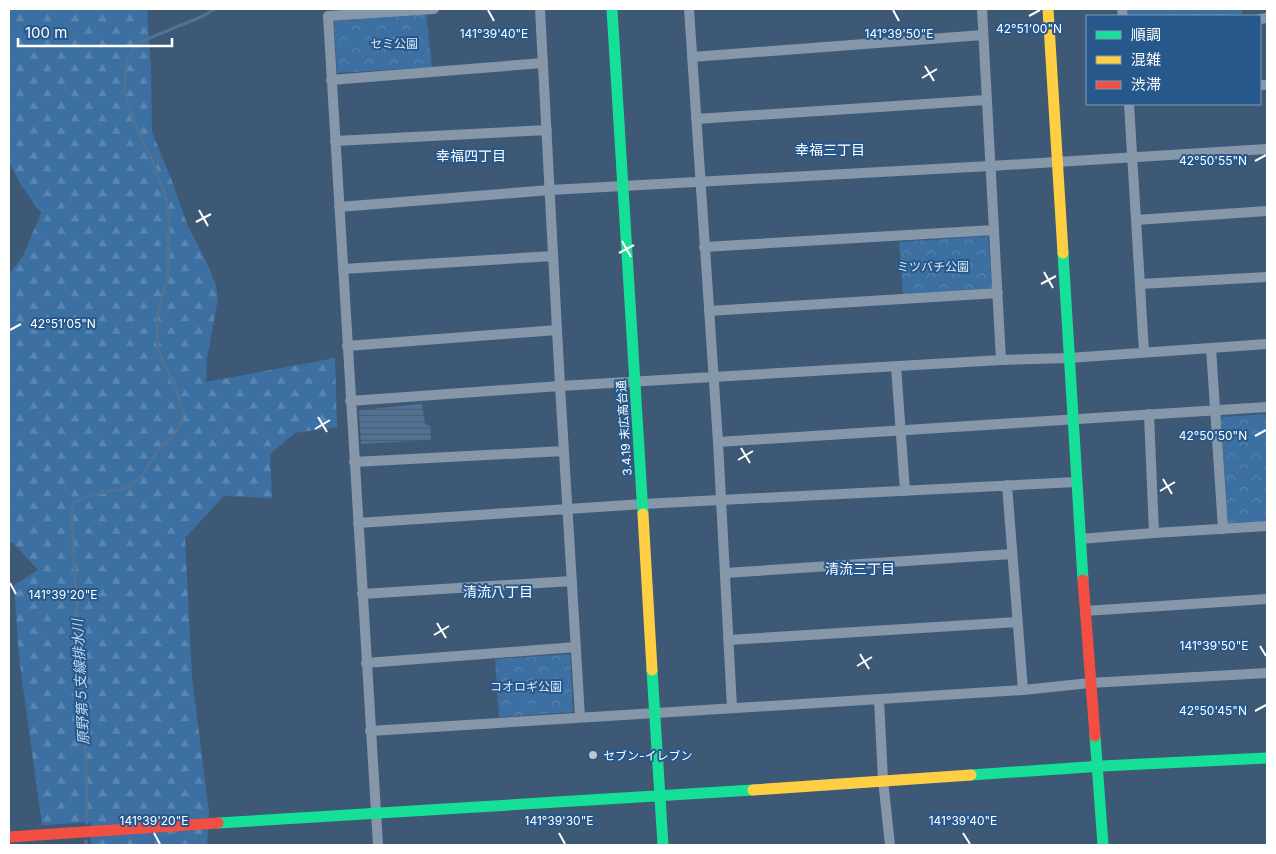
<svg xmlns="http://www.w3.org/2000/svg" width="1276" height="854" viewBox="0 0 1276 854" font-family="Inter,'Noto Sans JP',sans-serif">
<defs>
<pattern id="forest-firs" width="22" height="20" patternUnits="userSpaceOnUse" patternTransform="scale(1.25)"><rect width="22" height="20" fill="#3c6fa2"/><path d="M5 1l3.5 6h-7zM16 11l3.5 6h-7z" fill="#5985b0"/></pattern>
<pattern id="park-crowns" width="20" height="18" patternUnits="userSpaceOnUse" patternTransform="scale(1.25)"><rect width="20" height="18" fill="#3c6fa2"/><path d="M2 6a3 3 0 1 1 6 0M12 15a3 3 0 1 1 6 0" fill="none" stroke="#5985b0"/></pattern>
<pattern id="water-rules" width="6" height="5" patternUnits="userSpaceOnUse" patternTransform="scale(1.25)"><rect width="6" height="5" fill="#517296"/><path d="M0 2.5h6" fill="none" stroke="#4e5b6a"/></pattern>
</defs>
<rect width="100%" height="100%" fill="#3e5975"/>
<path fill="url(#forest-firs)" d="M9,9H147L151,67L152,132L172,181L187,224L204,257L216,285L218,299L207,358L206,382L335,358L337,427L295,433L270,454L272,498L224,496L185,538L192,678L209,812L207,845H91V822L42,825L19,658L14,585L38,570L13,543H9V411H10L9,406V274L23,256L41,213L21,185L9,162Z"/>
<path fill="url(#park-crowns)" d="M1128,9H1242V14L1213,16H1128Z
M426,14L432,67L337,73L334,21Z
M988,236L992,288L903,294L899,242Z
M1267,414V521L1227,523L1221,417Z
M570,654L573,712L499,717L495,659Z"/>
<path fill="url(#water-rules)" d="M422,404L425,424L430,426L431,440L361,444L359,410Z"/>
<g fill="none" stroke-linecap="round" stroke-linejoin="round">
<path stroke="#517296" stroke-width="3" d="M87,823L86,762L71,508L76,502L91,495L126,488L141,477L158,450L174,435L181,424L183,413L178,395L158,349L157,316L168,277L169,215L165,195L153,162L134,122L124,92L126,65L127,59L133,49L145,40L203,16L215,9
M86,845V841"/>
<path stroke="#8597a9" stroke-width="10" d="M540,9L560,386L580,717
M689,9L718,442L732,708
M982,9L1001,360
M1122,9L1123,16
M1260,19L1267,18
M692,57L983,35
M331,80L543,63
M1260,85H1267
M1129,104L1144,352
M696,119L986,100
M335,141L547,130
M339,207L550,190L990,166L1267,149
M1136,220L1267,211
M704,247L994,230
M343,269L553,256
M1140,284L1267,277
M709,311L998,293
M347,346L557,330
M1211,348L1223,529
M896,366L905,491
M350,401L560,386L1001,360L1069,358L1267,344
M1149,414L1154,533
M718,442L1267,407
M354,462L564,451
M1007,485L1023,690
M358,523L643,504L1076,482
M1080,539L1154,533L1267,526
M725,573L1012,554
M362,594L572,581
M1085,611L1267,599
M728,640L1017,622
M366,663L576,647
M879,699L883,780L890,845
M370,731L1023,690L1090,683L1267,673
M378,845L328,16L434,9"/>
<path stroke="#16e098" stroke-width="11" d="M612,9L643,514
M1063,253L1083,580
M652,670L663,845
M1095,736L1103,845
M971,775L1102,766L1267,758
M218,823L753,790"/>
<path stroke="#ffcf43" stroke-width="11" d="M1048,9L1063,253
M643,514L652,670
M753,790L971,775"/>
<path stroke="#f24e42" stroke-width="11" d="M1083,580L1095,736
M9,837L218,823"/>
</g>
<path fill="none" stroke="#fff" stroke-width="2" d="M488,10L494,21M893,10L899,21M1029,16L1040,10M925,66L934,81M922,78L937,69M1255,161L1266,155M199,210L208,226M196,222L211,214M622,241L631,257M619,253L634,245M1044,272L1053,288M1041,284L1056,276M10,330L21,324M318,417L327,432M315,429L330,420M1255,436L1266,430M741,448L750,463M738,460L753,451M1163,479L1172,494M1160,491L1175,482M10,583L16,594M437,623L446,638M434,635L449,626M1260,646L1266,656M860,654L869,669M857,666L872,657M1255,711L1266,705M154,833L160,844M559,833L565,844M963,833L970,844"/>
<circle fill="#bbc5cf" stroke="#27588c" stroke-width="2" cx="593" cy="755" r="5"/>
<g text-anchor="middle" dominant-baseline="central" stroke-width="4" stroke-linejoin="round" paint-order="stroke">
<g font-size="12" fill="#dbe9f8" stroke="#27588c">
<text x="394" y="43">セミ公園</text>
<text x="933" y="266">ミツバチ公園</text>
<text x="526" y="686">コオロギ公園</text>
</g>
<g font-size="12" fill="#fff" stroke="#27588c">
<text transform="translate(624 428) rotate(-94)">3.4.19 末広高台通</text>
</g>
<g font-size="12" fill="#fff" stroke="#27588c" text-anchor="start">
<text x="603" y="755">セブン-イレブン</text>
</g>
<g font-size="14" fill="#fff" stroke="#27588c">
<text x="830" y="149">幸福三丁目</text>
<text x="471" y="155">幸福四丁目</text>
<text x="860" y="568">清流三丁目</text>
<text x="498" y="591">清流八丁目</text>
</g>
<g font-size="14" font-style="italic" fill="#c2daf1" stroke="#27588c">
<text transform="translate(80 682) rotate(-93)">原野第５支線排水川</text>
</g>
</g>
<g font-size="12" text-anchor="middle" fill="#fff" stroke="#27588c" stroke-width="4" stroke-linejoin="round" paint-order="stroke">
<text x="1029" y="33">42°51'00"N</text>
<text x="494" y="38">141°39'40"E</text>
<text x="899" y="38">141°39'50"E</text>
<text x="1213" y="165">42°50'55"N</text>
<text x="63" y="328">42°51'05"N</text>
<text x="1213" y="440">42°50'50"N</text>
<text x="63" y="599">141°39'20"E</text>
<text x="1214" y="650">141°39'50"E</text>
<text x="1213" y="715">42°50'45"N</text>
<text x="154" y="825">141°39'20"E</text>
<text x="559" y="825">141°39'30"E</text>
<text x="963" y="825">141°39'40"E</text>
</g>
<rect width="1276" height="854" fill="none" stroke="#ffffff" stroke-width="20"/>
<rect x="1086" y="15" width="175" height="90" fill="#27588c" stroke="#7d9bba"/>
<rect x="1096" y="31" width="25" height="8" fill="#16e098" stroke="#7d9bba"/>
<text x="1131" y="40" font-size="15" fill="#ffffff">順調</text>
<rect x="1096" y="56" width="25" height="8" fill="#ffcf43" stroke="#7d9bba"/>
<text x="1131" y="65" font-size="15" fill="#ffffff">混雑</text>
<rect x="1096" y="81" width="25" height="8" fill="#f24e42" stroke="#7d9bba"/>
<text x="1131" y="90" font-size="15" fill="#ffffff">渋滞</text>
<path d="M18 38v8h154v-8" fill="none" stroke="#ffffff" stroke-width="2.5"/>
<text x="25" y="38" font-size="15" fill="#ffffff" stroke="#27588c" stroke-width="4" paint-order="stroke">100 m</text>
</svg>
